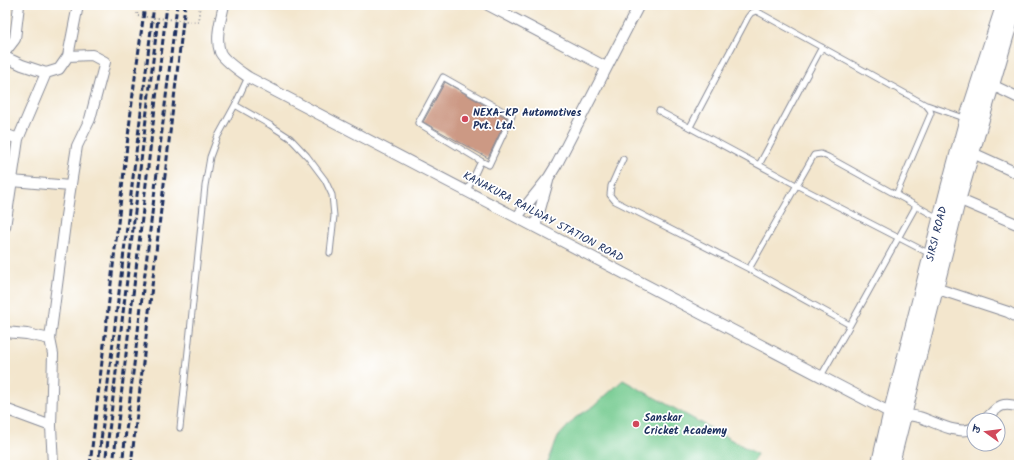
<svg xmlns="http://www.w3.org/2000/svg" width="1024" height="470" viewBox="0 0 1024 470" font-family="Kalam,'Playpen Sans Deva',sans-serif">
<rect width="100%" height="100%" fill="#fff"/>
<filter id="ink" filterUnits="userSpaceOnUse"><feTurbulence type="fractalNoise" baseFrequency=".025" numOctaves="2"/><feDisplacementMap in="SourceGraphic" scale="8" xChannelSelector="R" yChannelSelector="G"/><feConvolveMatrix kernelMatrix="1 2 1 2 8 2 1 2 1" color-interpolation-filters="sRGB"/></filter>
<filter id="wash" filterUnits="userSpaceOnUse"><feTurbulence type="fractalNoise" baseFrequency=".012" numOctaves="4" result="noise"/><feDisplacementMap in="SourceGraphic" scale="16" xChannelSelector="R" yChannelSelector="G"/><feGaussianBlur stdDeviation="0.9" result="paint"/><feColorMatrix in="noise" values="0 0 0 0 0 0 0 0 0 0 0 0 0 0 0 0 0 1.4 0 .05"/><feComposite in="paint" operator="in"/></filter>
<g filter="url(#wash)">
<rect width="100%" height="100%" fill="#f3e6cd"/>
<path fill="#75cb90" stroke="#487d77" d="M623,380L757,454L751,465H547L558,437L575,418L594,406Z"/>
<g id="blocks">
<path fill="#cc9984" d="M445,82L507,118L488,158L423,122Z"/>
</g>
</g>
<g filter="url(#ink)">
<use href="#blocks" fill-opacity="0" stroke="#878a96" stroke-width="1"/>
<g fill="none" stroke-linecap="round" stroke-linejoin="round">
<g stroke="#878a96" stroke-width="7">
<path id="service" d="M235,105L270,125L290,138L307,156L325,180L332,195L334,216L330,253
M927,105L967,119
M659,111L796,185L930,254
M690,127L748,17L751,13L756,11L760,13L926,105L930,110L931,113L896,195
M623,159L611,186L610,195L615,201L749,269L850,325L821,376
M759,165L822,47
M467,191L481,161L418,123L443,77L512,116L489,165L481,161
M749,269L814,155L821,154L828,157L940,219
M850,325L916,206
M180,428L205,186L210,157L217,138L235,105L248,77"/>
</g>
<g stroke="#878a96" stroke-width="12">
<path id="minor" d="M224,5C221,19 215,37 220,52C223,60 241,72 248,77L891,413C900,414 910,415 919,417C936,422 957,436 974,428
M488,5L606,67
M5,52L15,39L19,5
M5,57L22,65L46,73L59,69L68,56L78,5
M992,85L1019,98
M5,134L18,139L5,227
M18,139L46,73
M966,150L1019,174
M12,181L70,186
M958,199L1019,225
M517,217L549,177L557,164L639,5
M535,227L548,181
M935,288L1008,312L1019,318
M5,332L27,334L50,339L53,354L51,426L53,465
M50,339L66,216L77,146L90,119L105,62L92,55L68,56
M5,409L51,426
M985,420C998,407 1001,401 1019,407"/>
</g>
<g stroke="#878a96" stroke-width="17">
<path id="secondary" d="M879,465L891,413L948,190L969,113L1004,5
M891,465L958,199L1015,5"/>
</g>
<use href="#service" stroke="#fff" stroke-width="5"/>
<use href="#minor" stroke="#fff" stroke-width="10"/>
<use href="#secondary" stroke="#fff" stroke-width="15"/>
<path stroke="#1b2f5e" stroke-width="3" stroke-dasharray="6 3" stroke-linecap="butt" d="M90,465L134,85L145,5
M98,465L154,5
M105,465L158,18
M113,465L167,5
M122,465L177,5
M131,465L185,5"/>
<path stroke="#878a96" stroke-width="2" stroke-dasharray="1 3" stroke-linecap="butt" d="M138,5L137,16L198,22L200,5"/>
</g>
</g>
<g fill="#d1495b" stroke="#fff" stroke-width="1.5">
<circle cx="465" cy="119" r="4"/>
<circle cx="636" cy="424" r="4"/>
</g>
<g text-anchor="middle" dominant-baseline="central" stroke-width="3.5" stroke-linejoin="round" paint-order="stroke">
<g font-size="11" font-weight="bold" fill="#1b2f5e" stroke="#fff" text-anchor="start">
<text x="473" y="113">NEXA-KP Automotives<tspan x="473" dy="13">Pvt. Ltd.</tspan></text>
<text x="644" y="418">Sanskar<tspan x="644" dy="13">Cricket Academy</tspan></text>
</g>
<g font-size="11" fill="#1b2f5e" stroke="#fff">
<text transform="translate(543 217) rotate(28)">KANAKURA RAILWAY STATION ROAD</text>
<text transform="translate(937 234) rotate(-76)">SIRSI ROAD</text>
</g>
</g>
<rect width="1024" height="470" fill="none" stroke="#fff" stroke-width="20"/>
<g transform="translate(986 432) rotate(284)"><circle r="19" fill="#ffffff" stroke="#a4acbf"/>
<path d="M0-3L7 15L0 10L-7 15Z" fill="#d1495b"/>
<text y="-6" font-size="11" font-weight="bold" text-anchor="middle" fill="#1b2f5e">उ</text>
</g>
</svg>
